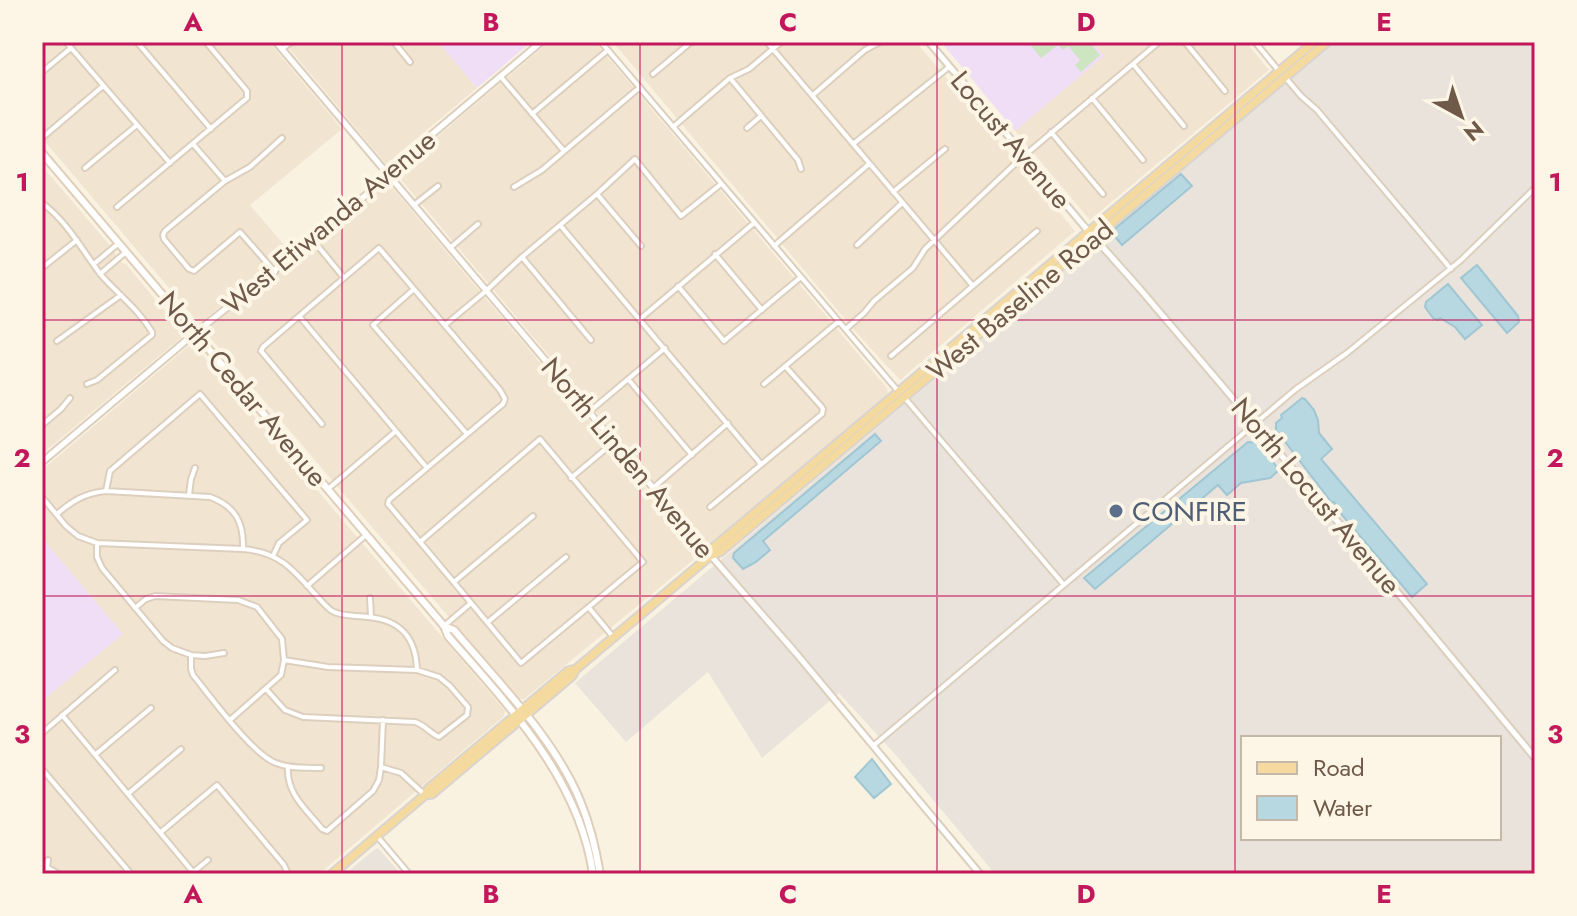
<svg xmlns="http://www.w3.org/2000/svg" width="1577" height="916" viewBox="0 0 1577 916" font-family="Jost,sans-serif">
<rect width="100%" height="100%" fill="#faf2e1"/>
<path fill="#f1e4d0" d="M42,42H269L342,129L250,205L290,252L202,321H197L42,138Z
M284,42H438L477,88L386,164Z
M549,42H595L887,388L888,394L712,543H706L399,177L423,149Z
M613,42H916L1075,231L900,380L854,330Z
M1092,42H1246L1269,70L1090,220L1015,131L1103,56Z
M42,166L107,242L122,263L126,264L182,332L183,335L182,337L42,454Z
M387,184L390,185L699,551L692,561L524,699H519L208,335L210,327Z
M192,343L505,711L504,716L319,874H42V701L123,634L42,538V470Z"/>
<path fill="#e9e3dc" fill-rule="evenodd" d="M1333,42H1535V874H995L894,753L839,693L762,758L708,672L626,742L575,683ZM1243,738H1499V838H1243Z
M378,848L401,874H345L374,850Z"/>
<path fill="#efdef6" d="M438,42H531L477,88Z
M941,42H1092L1104,56L1015,131Z
M42,538L123,634L42,701Z"/>
<path fill="#cde6c1" d="M1028,42H1089L1100,55L1081,72L1075,65L1080,60L1068,46L1063,50L1058,45L1041,58Z"/>
<path fill="#b8d8e1" stroke="#9fc6d2" stroke-width="2" d="M1181,174L1192,186L1122,245L1111,232Z
M1477,265L1518,316L1519,322L1507,333L1461,278Z
M1448,284L1482,325L1465,339L1455,327L1440,318L1438,320L1433,318L1425,307L1426,302Z
M1302,398L1305,399L1314,410L1318,420L1319,433L1332,449L1321,459L1427,584L1412,597L1342,515L1334,502L1332,503L1276,430V423L1282,418L1281,415Z
M875,434L881,441L763,541L770,550L756,562L743,569L733,558L734,553Z
M1248,442L1258,443L1279,470L1270,478L1241,483L1227,495L1218,485L1095,589L1084,578Z
M872,759L891,784L874,798L855,777Z"/>
<g fill="none" stroke-linecap="round" stroke-linejoin="round">
<g stroke="#ddcfbe" stroke-width="8">
<path id="minor" d="M66,42L170,163
M137,42L211,129
M394,42L410,62
M601,42L898,391
M767,42L973,286
M1185,42L1225,91
M1255,42L1279,71
M282,49L291,42
M1133,64L1184,126
M42,72L71,48
M653,74L691,42
M501,77L564,151
M1285,77L1301,96L1317,110L1451,269
M730,78L798,160L801,169
M813,95L865,50L880,42
M1092,98L1143,160
M532,114L608,50
M673,127L730,78L749,69L781,42
M747,128L761,116
M1051,132L1103,194
M42,138L103,86
M193,144L225,181
M853,144L949,67
M85,168L137,125
M514,187L542,170L640,87
M893,192L945,149
M597,194L641,246
M42,203C68,222 83,252 102,276C119,295 139,310 152,332V335L97,380L87,384
M414,205L438,186
M117,207L247,98V91L206,42
M560,225L761,464
M313,240L344,278
M857,245L902,203
M774,246L869,164
M450,248L478,224
M715,254L762,310
M522,257L591,340
M95,263L119,243
M42,268L77,240
M275,272L240,232L194,271L189,269L164,239L163,235L165,231L225,181L250,167L282,138
M100,274L126,252
M678,286L724,341L801,277
M414,289L373,325L467,434
M300,317L427,468
M640,319L754,223
M445,325L486,291L522,257L597,194L635,159L681,216L721,184
M846,329L864,313L874,301L913,268L925,249L1018,161L1159,42
M57,341L121,295
M891,356L1037,231
M628,379L692,455
M764,384L838,322
M904,397L1064,585
M589,412L665,348
M322,424L261,351L263,347L379,248L500,390L505,399L503,404L389,500L388,504C433,557 477,610 521,663L643,562L540,439L420,542
M42,425L61,409L70,398
M571,478L614,442
M653,488L728,423
M328,489L396,431
M106,491L110,471L200,394L307,520L279,543L273,556
M189,495L191,479L195,468
M42,497L66,526L78,536L97,543V557L102,568L163,641L172,648L191,655
M710,507L822,414L823,409L821,406L785,366
M57,514C72,501 85,493 106,491L210,497C235,506 244,522 243,549
M97,543L243,549C278,552 292,568 314,593C320,599 325,606 332,611C343,617 356,615 368,617C401,620 416,638 417,670
M454,582L533,516
M307,586L366,535
M370,598L371,617
M135,608L146,599L155,596L238,600L257,607L282,639L284,660L281,675L230,720
M590,609L614,638
M488,622L566,557
M444,626L471,603
M224,653L205,656L191,655V669L193,675C211,697 252,754 276,763C290,769 306,767 321,768
M266,689L285,710L303,717L415,722C425,725 431,734 439,737L467,715L468,707L450,686L439,677L417,670L328,667L284,660
M62,715L193,872
M42,733L115,670
M873,746L1296,389L1347,353L1461,260L1535,188
M96,754L151,708
M288,766C286,794 306,809 322,829L327,831L373,791L379,780L381,767L383,720
M381,767L401,773L425,795
M42,769L131,874
M129,793L181,749
M161,832L217,785L284,865L288,874
M377,836L409,874
M48,868L59,874
M46,874L48,860
M191,874L208,860"/>
</g>
<g stroke="#ddcfbe" stroke-width="9">
<path id="tertiary" d="M276,42L705,549L795,652L980,874
M929,42L1084,226L1140,289L1388,581L1535,758
M42,462L195,333L314,239L393,172L417,147L541,42"/>
</g>
<g stroke="#dfceb9" stroke-width="10">
<path id="secondary" d="M42,153L444,626L448,636C509,706 579,778 593,874
M444,626L454,630C498,682 556,740 581,803C590,825 596,850 600,874"/>
</g>
<g stroke="#dad4d0" stroke-width="11">
<path id="primary" d="M710,556L713,548L1314,42
M425,795L432,794L572,676L576,669L710,556L720,552L1327,42
M332,874L425,795L428,789L568,671L576,669"/>
</g>
<use href="#minor" stroke="#fff" stroke-width="4"/>
<use href="#tertiary" stroke="#fff" stroke-width="5"/>
<use href="#secondary" stroke="#fff" stroke-width="6"/>
<use href="#primary" stroke="#f4da9e" stroke-width="7"/>
</g>
<path fill="none" stroke="#c2185b" stroke-width="2" stroke-opacity="0.55" d="M342,42V874M640,42V874M937,42V874M1235,42V874M42,320H1535M42,596H1535"/>
<circle fill="#5c6f8a" stroke="#fdf6e7" stroke-width="3" cx="1116" cy="511" r="8"/>
<g text-anchor="middle" dominant-baseline="central" stroke-width="8" stroke-linejoin="round" paint-order="stroke">
<g font-size="28" fill="#6f5a4a" stroke="#fdf6e7">
<text transform="translate(1011 140) rotate(50)">Locust Avenue</text>
<text transform="translate(329 222) rotate(-40)">West Etiwanda Avenue</text>
<text transform="translate(1020 300) rotate(-40)">West Baseline Road</text>
<text transform="translate(243 389) rotate(50)">North Cedar Avenue</text>
<text transform="translate(628 458) rotate(50)">North Linden Avenue</text>
<text transform="translate(1316 496) rotate(50)">North Locust Avenue</text>
</g>
<g font-size="28" fill="#4e5e75" stroke="#fdf6e7" text-anchor="start">
<text x="1132" y="511">CONFIRE</text>
</g>
</g>
<rect width="1577" height="916" fill="none" stroke="#fdf6e7" stroke-width="88"/>
<rect x="1241" y="736" width="260" height="104" fill="#fdf6e7" stroke="#c4b8a8" stroke-width="2"/>
<rect x="1257" y="762" width="40" height="12" fill="#f4da9e" stroke="#c4b8a8" stroke-width="2"/>
<text x="1313" y="776" font-size="24" fill="#6f5a4a">Road</text>
<rect x="1257" y="796" width="40" height="24" fill="#b8d8e1" stroke="#c4b8a8" stroke-width="2"/>
<text x="1313" y="816" font-size="24" fill="#6f5a4a">Water</text>
<g transform="translate(1461 116) rotate(140)" stroke="#fdf6e7" stroke-width="6" paint-order="stroke">
<path d="M0-6L14 30L0 20L-14 30Z" fill="#6f5a4a"/>
<text y="-12" font-size="22" font-weight="bold" text-anchor="middle" fill="#6f5a4a">N</text>
</g>
<rect x="44" y="44" width="1489" height="828" fill="none" stroke="#c2185b" stroke-width="3"/>
<g font-size="26" text-anchor="middle" font-weight="bold" fill="#c2185b">
<text x="193" y="31">A</text>
<text x="491" y="31">B</text>
<text x="788" y="31">C</text>
<text x="1086" y="31">D</text>
<text x="1384" y="31">E</text>
<text x="22" y="191">1</text>
<text x="1555" y="191">1</text>
<text x="22" y="467">2</text>
<text x="1555" y="467">2</text>
<text x="22" y="743">3</text>
<text x="1555" y="743">3</text>
<text x="193" y="903">A</text>
<text x="491" y="903">B</text>
<text x="788" y="903">C</text>
<text x="1086" y="903">D</text>
<text x="1384" y="903">E</text>
</g>
</svg>
